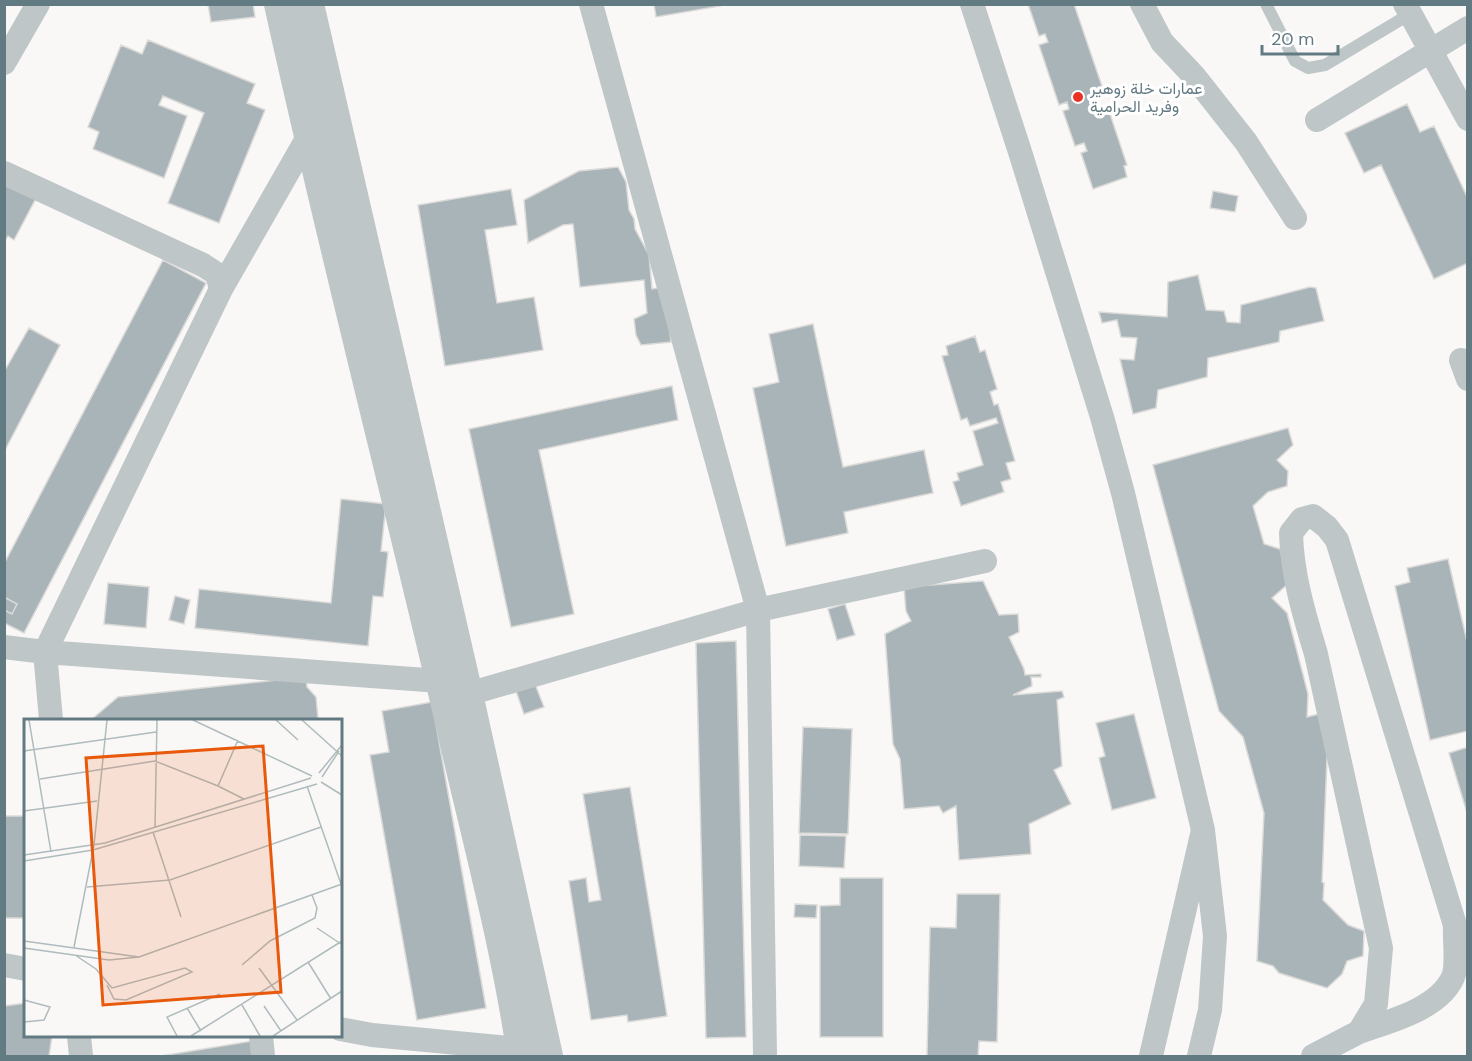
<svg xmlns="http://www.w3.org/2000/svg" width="1472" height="1061" viewBox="0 0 1472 1061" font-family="'DM Sans',Vazirmatn,sans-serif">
<rect width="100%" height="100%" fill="#f9f8f6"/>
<path fill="#a8b4b8" stroke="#dbdad8" stroke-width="1.5" d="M208,4H253L255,17L211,22Z
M654,4H719L720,6L656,17Z
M1028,4H1074L1105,95L1094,99L1099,115L1109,111L1127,165L1124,166L1127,177L1093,189L1081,153L1087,151L1084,143L1075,146L1063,111L1069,109L1067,102L1059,105L1039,45L1048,42L1045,34L1039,36Z
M148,40L255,84L247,103L265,110L219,223L168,203L204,113L163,96L159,105L187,116L164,178L93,149L99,132L88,127L121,45L142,54Z
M1407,104L1420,132L1434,126L1468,199V263L1434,279L1381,165L1364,173L1345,133Z
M4,162L44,183L14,240L8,236L4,242Z
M618,167L626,182L629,210L634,219L635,229L649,255L652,289L665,287L671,342L641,345L636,335L634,319L647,313L644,280L580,287L573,224L563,225L528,243L524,200L579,171Z
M511,189L517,225L485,230L497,303L534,297L543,350L445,366L418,205Z
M1213,191L1238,196L1235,212L1210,208Z
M163,260L206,283L24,633L4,623V564Z
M1198,275L1206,310L1224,311L1227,322L1240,323L1241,305L1310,287L1316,288L1324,321L1280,331L1279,342L1208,358L1207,377L1158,390L1156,408L1133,414L1120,359L1134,360L1137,338L1121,337L1117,320L1102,323L1099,312L1167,317L1168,282Z
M813,324L843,467L924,450L933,493L844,512L848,533L786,546L753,388L779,382L769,334Z
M29,328L60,345L4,452V372Z
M975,336L980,352L985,350L997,389L990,392L994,405L998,404L1015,461L1006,463L1011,479L1001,482L1004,492L961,506L953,482L959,480L957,473L983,465L973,431L998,423L996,418L970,426L967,418L961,420L942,356L948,355L946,346Z
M672,386L678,420L539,450L574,614L511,627L469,429Z
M1288,428L1293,445L1277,460L1288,471L1287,486L1268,492L1253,506L1264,544L1280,549L1289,583L1272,598L1287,613L1308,694L1307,717L1323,713L1328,733L1322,882L1324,883L1323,900L1348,925L1364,931L1363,956L1347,961L1342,974L1327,988L1279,973L1273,966L1257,961L1264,813L1243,737L1219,711L1153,465Z
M341,499L386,504L381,551L388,552L383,597L373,596L368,646L195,628L199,589L331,603Z
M1448,559L1468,646V731L1430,740L1395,586L1410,582L1407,568Z
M983,581L999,615L1018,614L1019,632L1009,637L1024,669L1025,675L1041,674V677H1031L1032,686L1013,695L1062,691L1064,697L1057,700L1062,766L1054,770L1071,804L1029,824L1031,854L959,860L956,806L943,813L939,806L904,809L900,759L893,744L885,634L911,621L906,611L904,587Z
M108,583L149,587L146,628L104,624Z
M175,596L190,600L184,624L169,620Z
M4,597L17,604L12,614L4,610Z
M845,604L855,635L837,640L828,609Z
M736,641L746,1037L706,1038L696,643Z
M306,677L307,687L316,697L318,718L315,720H91L118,697Z
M535,684L544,707L524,714L516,691Z
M432,702L486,1008L417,1020L370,755L389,752L382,711Z
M1134,714L1156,798L1112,810L1099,758L1105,756L1096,723Z
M803,727L852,729L848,834L799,833Z
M1468,747V816L1449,753Z
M630,787L667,1016L628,1022L627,1015L591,1020L569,881L586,878L589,902L601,900L583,794Z
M4,816H25L26,918H4Z
M800,835L846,836L844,868L799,866Z
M840,878H883V1037H820V906L840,905Z
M957,894H1000L997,1042L979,1041L978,1056H927L930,927L956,928Z
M795,904L817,905L816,918L794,917Z
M26,1003V1036H52L49,1056H4V1006Z
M252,1041L254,1056H161Z"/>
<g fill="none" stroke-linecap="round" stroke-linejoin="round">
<path stroke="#bfc6c8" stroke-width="12" d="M1266,4L1295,61L1308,68L1325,65L1410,14"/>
<path stroke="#bfc6c8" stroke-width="24" d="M591,4L758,610L765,1056
M972,4L1021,155L1102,417L1123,493L1203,830
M1142,4L1162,42L1194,76L1246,142L1295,218
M1405,4L1468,119
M4,63L38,4
M1317,120L1468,28
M4,173L203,265L217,274L221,289L45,652L51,720
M221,289L308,137
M1461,360L1468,379
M4,647L45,652L440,681
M468,694L758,610L985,561
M4,965L26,969
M340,1029L372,1035L521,1049L537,1055
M79,1036L81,1056
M261,1036L263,1056
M1151,1056L1203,830L1215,936L1210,1010L1199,1056
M1313,1056L1359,1032L1376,1004L1381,948L1316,654C1304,614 1292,575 1291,533L1302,519L1313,516L1327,527L1337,540L1455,925C1454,938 1458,966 1453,977C1439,1009 1390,1021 1359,1032"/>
<path stroke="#bfc6c8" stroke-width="30" d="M279,4C332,245 394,483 450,722C475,833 506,944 522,1056
M309,4L468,694L548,1056"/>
</g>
<circle fill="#eb3024" stroke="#fff" stroke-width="2" cx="1078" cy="97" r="6"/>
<g text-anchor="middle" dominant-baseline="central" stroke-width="6" stroke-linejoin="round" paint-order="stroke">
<g font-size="16" fill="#627a82" stroke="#fff" text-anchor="start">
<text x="1090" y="88">عمارات خلة زوهير<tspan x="1090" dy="18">وفريد الحرامية</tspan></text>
</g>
</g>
<g transform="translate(24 719)">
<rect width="318" height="318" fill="#f9f8f6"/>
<path fill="none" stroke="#afbbbe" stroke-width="1.5" d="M5,1L27,133M169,1L288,57M252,1L274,21M278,1L318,37M0,32L132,13M295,54L318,26M298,58L315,32M16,60L131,42L194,67L214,21M297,63L318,76M194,67L220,80M283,67L317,165M0,92L73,82M131,108L133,1M129,113L157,198M0,136L81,124L287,59M0,142L69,131L293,65M63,168L146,161L297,108M293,209L317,225M0,222L115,238L85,241L0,229M50,228L70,126L83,1M51,236L72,250L88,269L161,249L168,253L102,281L90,280L83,266M115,238L318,165M284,243L307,280M218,246L246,222L291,199L293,189L288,176M235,249L273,301M0,281L26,288L20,301L0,303M218,286L236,317M240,287L257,312M163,289L177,312M153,317L143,298L196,275M167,317L318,222M249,317L318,272"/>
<path fill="#e8590c" fill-opacity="0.15" stroke="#e8590c" stroke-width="3" d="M239,27L257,273L79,286L62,39Z"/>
<rect width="318" height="318" fill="none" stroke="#627a82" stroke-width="3"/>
</g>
<rect width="1472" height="1061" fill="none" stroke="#627a82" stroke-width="12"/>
<path d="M1262 45v9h76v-9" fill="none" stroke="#627a82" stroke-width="3"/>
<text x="1271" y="45" font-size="18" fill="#627a82" stroke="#ffffff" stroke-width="4.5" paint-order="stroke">20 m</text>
</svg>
